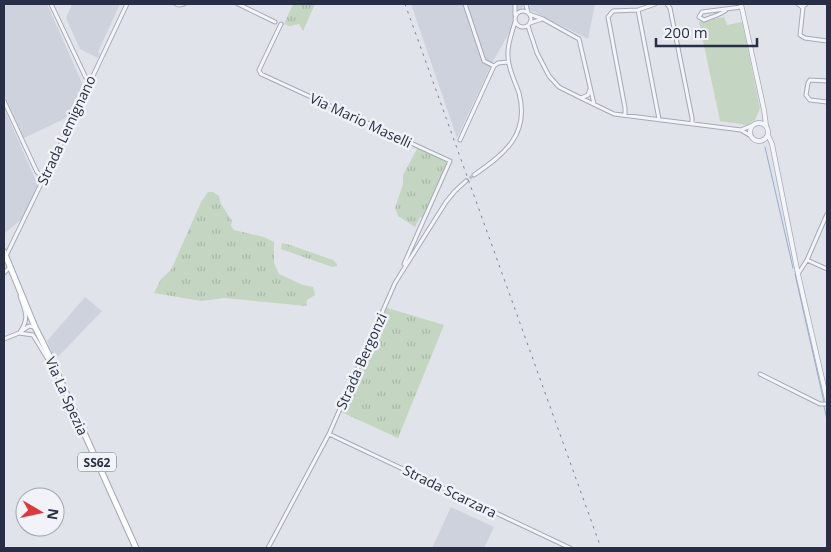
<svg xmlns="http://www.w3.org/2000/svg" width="831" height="552" viewBox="0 0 831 552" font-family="'Open Sans',sans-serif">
<defs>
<pattern id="grass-tufts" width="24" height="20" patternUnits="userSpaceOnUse" patternTransform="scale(1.25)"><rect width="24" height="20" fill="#c4d6c1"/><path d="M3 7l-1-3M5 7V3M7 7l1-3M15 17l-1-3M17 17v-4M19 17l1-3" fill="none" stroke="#a8b8a7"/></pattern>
</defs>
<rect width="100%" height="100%" fill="#e1e3eb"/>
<path fill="#ced2dd" d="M4,4H47L83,85L68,117L24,138L4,94Z
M72,4H120L98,52L100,54L98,58L80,49L66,18Z
M411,4H524L507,37L492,63L457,138Z
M531,4H595L588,39L528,9Z
M4,108L37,183V188L23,218L4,234Z
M85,297L102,311L55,360L47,341Z
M451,507L494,527L484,548H432Z"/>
<path fill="url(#grass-tufts)" d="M293,4H315L303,31L299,24L290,26L284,24Z
M418,147L448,162L423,218L420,217L415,227L398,216L395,208L403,184V175Z
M208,192H213L219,196L221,204L232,221L231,226L234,230L264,237L274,242V263L279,274L303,285L313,287L315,295L307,300L306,306L224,298L201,301L154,293L161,279L171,270L201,202Z
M282,243L290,245L333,260L337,264V266L332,267L281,249Z
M384,307L444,325L398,438L339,411Z"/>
<path fill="#c4d6c1" d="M724,17L727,25L742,22L760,108L755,120L747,125L720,121L699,22Z"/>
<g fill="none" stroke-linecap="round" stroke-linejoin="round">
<path stroke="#98accf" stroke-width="1" d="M765,147L793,268
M795,274L824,402
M824,406L827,420"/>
<path stroke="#bcbfca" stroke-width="3" stroke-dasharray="3 1.5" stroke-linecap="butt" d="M466,181L474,175"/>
<g stroke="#a5a9b6" stroke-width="5">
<path id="minor" d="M51,4L85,76L89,82
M176,4L179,5L184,4
M238,4L275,22
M465,4L484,61L494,66
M515,4V15
M667,4L670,8L692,118V123
M798,4L802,7L806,4
M526,5L528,12
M803,7L800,35L805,38L827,41
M638,10L659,119
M726,10C721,15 710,17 704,20L699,17L702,12L741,7
M515 19a8 8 0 1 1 16 0a8 8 0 1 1-16 0Z
M529,14L543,19L579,39L594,104
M530,23L542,19
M281,24L259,70L261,74L450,161L404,264
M528,26L537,53L549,76L559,87L581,98L614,114L741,130
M827,81L810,80L808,83L806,95L810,100L827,102
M581,98L588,95L590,89
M4,101L37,172L42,176
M625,115V108L608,17L613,11L638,10L655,4
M751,136L741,130L753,125
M460,140L494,66L498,63L508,62
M474,175C504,154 530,135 519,93C515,81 508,69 508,56C507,44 512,33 515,22
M6,256L41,184L42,176L48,171L127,4
M807,260L827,269
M4,273L10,267
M798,274L807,260L827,214
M20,296C25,311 30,318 20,332
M19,333L33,335L50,363
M4,339L19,333L29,326L34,327
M760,374L820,404H827
M329,434L570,548
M268,548L329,434L395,283L446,202L455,191L466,181"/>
</g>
<g stroke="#a5a9b6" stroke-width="5.5">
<path id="tertiary" d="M741,4L764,110L766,125
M750 132a9 9 0 1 1 18 0a9 9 0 1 1-18 0Z
M768,135L772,144L798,274L827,400"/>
</g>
<g stroke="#9fa6b8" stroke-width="7">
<path id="primary" d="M4,252L35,327L49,355L136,548"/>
</g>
<use href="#minor" stroke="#f4f5f9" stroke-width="3"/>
<use href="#tertiary" stroke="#f4f5f9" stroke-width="4"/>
<use href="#primary" stroke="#fff" stroke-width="5"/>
<path stroke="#788096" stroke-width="1" stroke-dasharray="2.5 5" stroke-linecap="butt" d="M405,4L601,548"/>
</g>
<g text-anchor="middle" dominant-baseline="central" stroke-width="5" stroke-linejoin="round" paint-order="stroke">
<rect fill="#f1f3f8" stroke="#64697b" stroke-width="1" x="78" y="452.5" width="38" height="19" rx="4"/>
<g font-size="12" font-weight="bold" fill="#272e45">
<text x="97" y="462">SS62</text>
</g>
<g font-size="14" fill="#272e45" stroke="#f1f3f8">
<text transform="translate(361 120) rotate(25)">Via Mario Maselli</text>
<text transform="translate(66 130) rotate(-65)">Strada Lemignano</text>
<text transform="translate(361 361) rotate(-66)">Strada Bergonzi</text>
<text transform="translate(67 396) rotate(66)">Via La Spezia</text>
<text transform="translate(450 491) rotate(26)">Strada Scarzara</text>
</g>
</g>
<rect width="831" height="552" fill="none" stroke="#272e45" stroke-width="10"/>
<g transform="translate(40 512) rotate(99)"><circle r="24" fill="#f1f3f8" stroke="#a0a4b0"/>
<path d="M0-4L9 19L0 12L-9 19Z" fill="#dd383e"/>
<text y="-8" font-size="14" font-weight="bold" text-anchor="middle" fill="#272e45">N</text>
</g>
<path d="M656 38v8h101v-8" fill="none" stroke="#272e45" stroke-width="2.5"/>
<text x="664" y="38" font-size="15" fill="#272e45" stroke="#f1f3f8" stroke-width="4" paint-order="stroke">200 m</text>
</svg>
